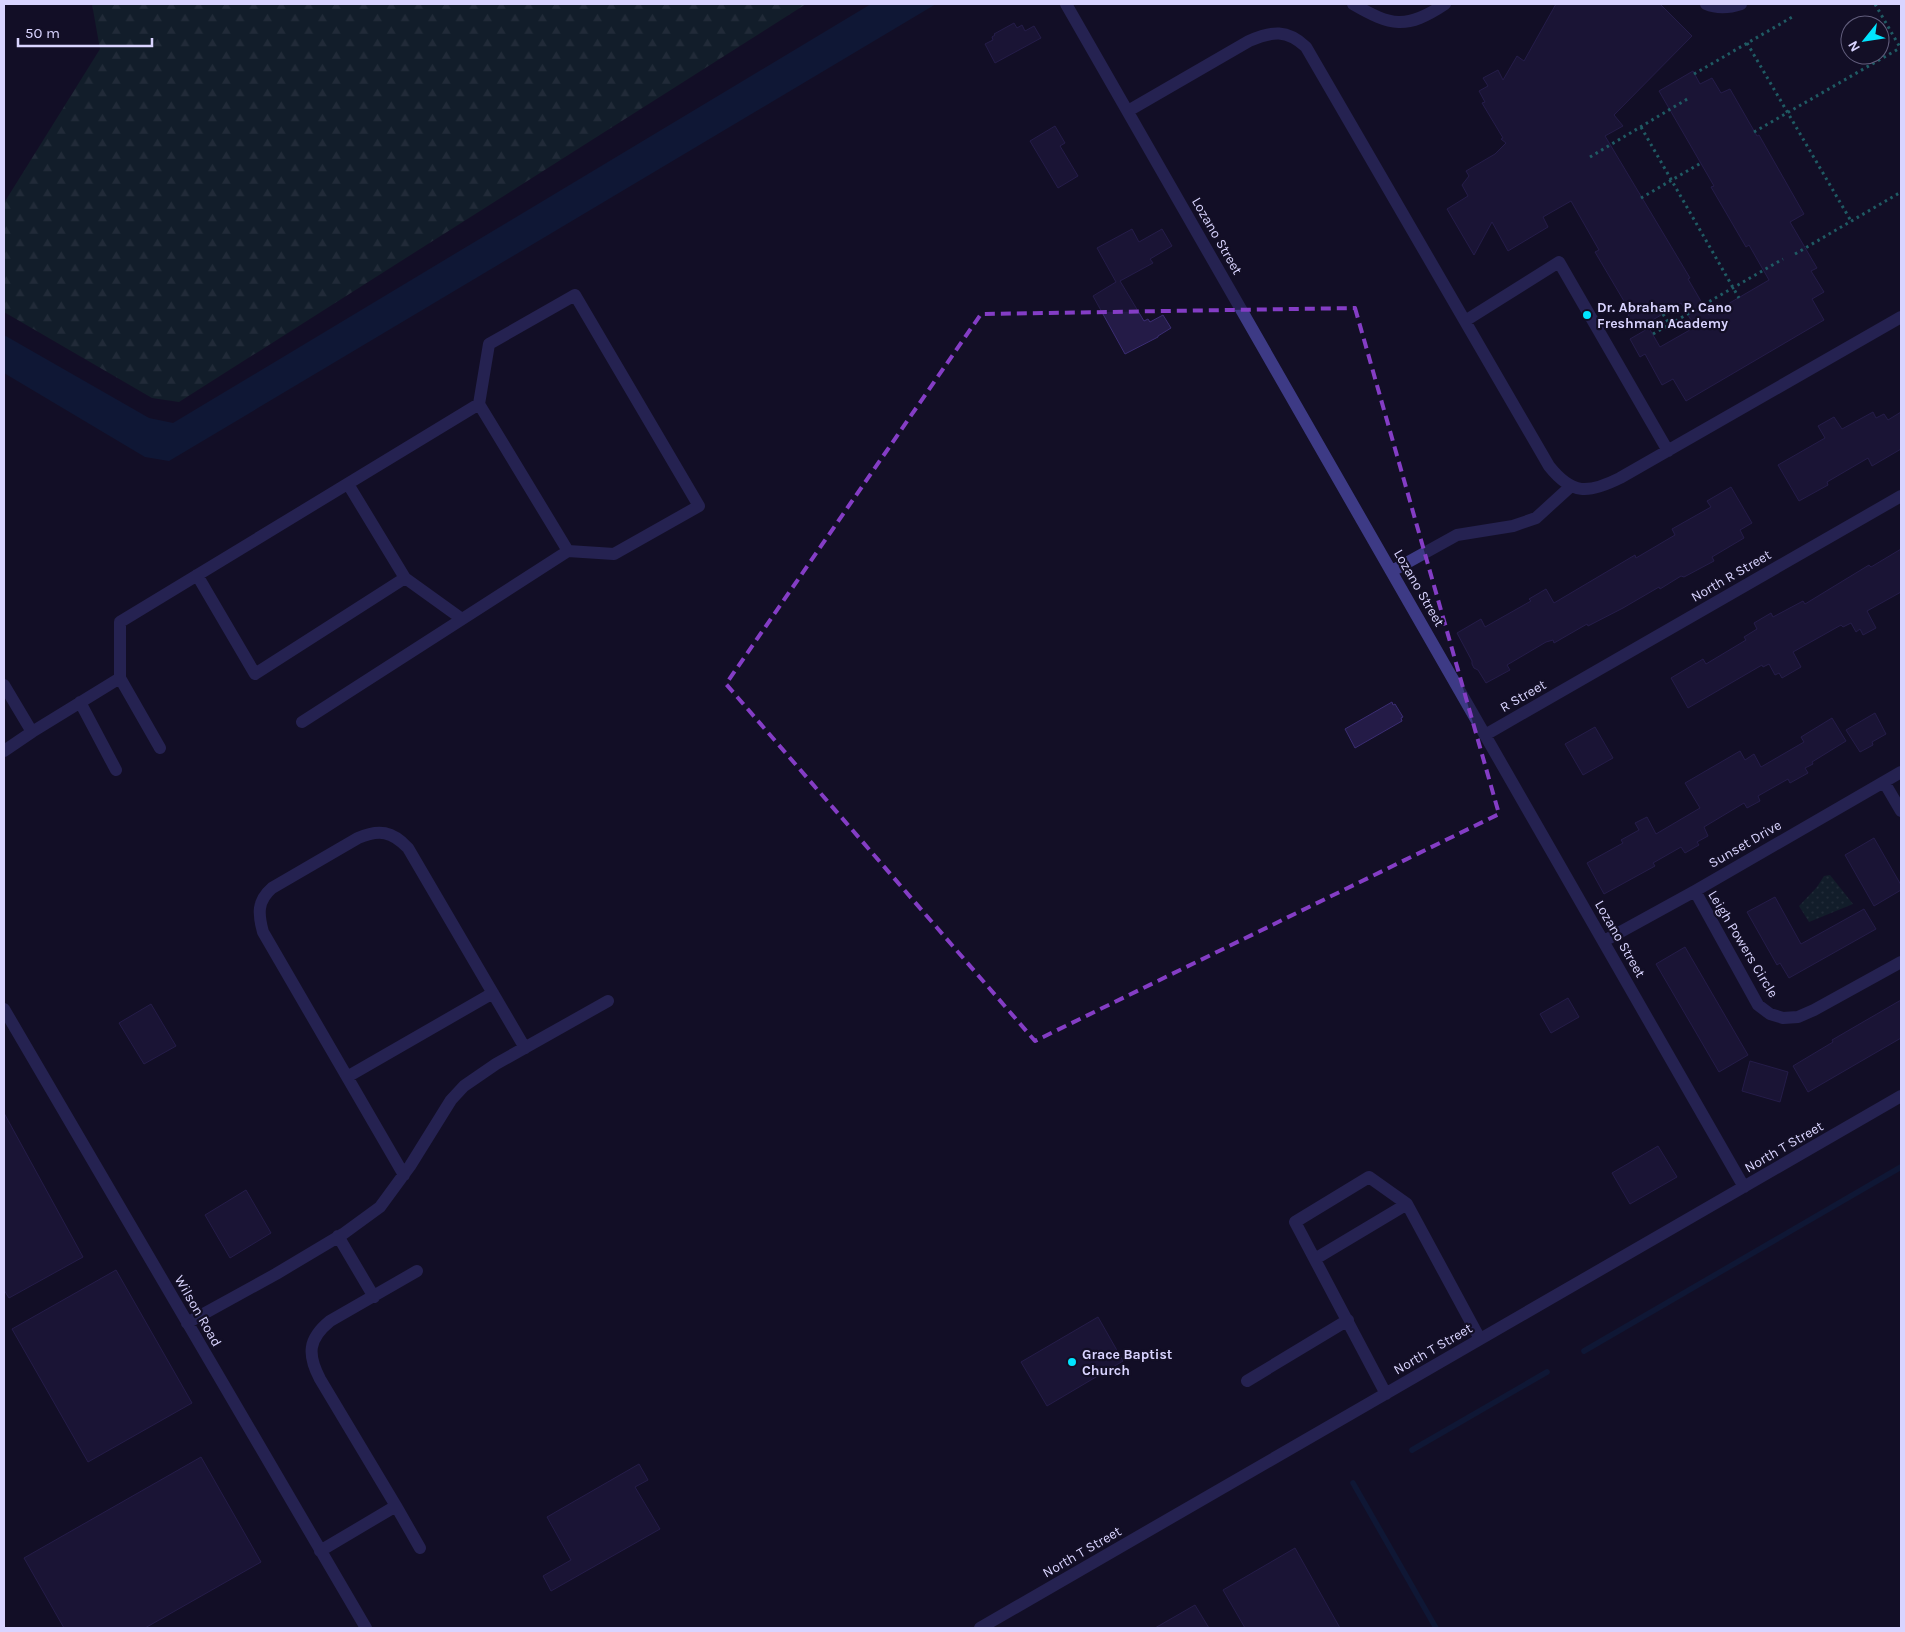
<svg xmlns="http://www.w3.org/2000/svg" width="1905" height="1632" viewBox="0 0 1905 1632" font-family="Karla,sans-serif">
<defs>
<pattern id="grass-dots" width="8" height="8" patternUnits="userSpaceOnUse" patternTransform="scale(1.25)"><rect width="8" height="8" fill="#12302f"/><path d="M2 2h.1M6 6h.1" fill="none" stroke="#344d4e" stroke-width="1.8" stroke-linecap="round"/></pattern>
<pattern id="forest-firs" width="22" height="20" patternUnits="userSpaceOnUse" patternTransform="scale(1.25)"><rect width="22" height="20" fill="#12302f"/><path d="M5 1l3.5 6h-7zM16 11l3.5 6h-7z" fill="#344d4e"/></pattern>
</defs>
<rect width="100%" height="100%" fill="#130f26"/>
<path fill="url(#grass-dots)" d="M1830,875L1853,904L1809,922L1799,906L1817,887L1824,876Z"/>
<path fill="url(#forest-firs)" d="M92,4H806L179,402L152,398L4,312V203L100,49Z"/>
<path fill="#0c2248" d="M871,4H936L169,461L145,457L4,373V335L149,418L173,423Z"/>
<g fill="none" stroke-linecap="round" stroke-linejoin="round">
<path stroke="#0c2248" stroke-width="5.5" d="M1584,1351L1901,1167
M1412,1450L1547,1372
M1353,1483L1436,1628"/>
</g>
<path fill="#241b47" stroke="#3b2d73" d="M1556,4H1660L1692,36L1614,115L1623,126L1605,136L1690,278L1688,279L1709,315L1769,280L1749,245L1746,247L1711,187L1714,186L1659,91L1693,71L1700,84L1712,78L1721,93L1730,89L1757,136L1759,135L1804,214L1790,222L1817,268L1811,271L1824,292L1812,299L1824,320L1686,401L1673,379L1662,385L1645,354L1640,357L1630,339L1649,328L1660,347L1695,327L1681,303L1636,330L1628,315L1631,313L1595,252L1599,250L1571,201L1543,217L1548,227L1508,251L1492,222L1474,255L1447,209L1468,196L1462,185L1469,176L1466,171L1495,154L1506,143L1501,139L1503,138L1482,103L1485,102L1479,91L1488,86L1483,78L1498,70L1503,80L1517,56L1524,61Z
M1014,23L1017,28L1022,25L1025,31L1034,26L1041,38L995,63L985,44L993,40L992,37L995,35L994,34Z
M1055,126L1065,143L1060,146L1078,176L1058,188L1030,141Z
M1132,229L1139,242L1162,229L1172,246L1150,259L1153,263L1120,281L1144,321L1148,319L1150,322L1163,315L1171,328L1158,336V337L1125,354L1093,296L1116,282L1097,248Z
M1873,412L1876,418L1884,414L1888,420L1901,412V449L1872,466L1868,458L1827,482L1828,485L1799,501L1778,465L1825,438L1818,426L1834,417L1842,429Z
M1731,487L1752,523L1740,530L1744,538L1712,557L1714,561L1684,577L1681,576L1660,589L1659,587L1623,608L1588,626L1587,624L1554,643L1553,640L1546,642L1507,665L1510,670L1486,683L1478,670L1474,668L1472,664V661L1457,633L1481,619L1485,627L1531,601L1529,599L1546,589L1554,603L1635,555L1636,558L1675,535L1672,529L1711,507L1707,501Z
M1901,549V592L1867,611L1876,628L1863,635L1860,629L1856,632L1851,623L1843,627L1841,625L1793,652L1801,667L1782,678L1779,673L1775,675L1769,664L1763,667L1762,665L1688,708L1671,678L1703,659L1706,664L1746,640L1744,637L1757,629L1754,623L1771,613L1773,617L1803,601L1805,604L1869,565L1871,567Z
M1392,702L1393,705L1395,704L1403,717L1401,718L1402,721L1355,748L1345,729Z
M1875,713L1886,734L1872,742L1873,745L1860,752L1846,730Z
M1832,718L1846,741L1812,762L1813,764L1805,768L1808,773L1790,783L1788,779L1758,796L1760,801L1747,808L1744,803L1704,827L1708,836L1697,842L1699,845L1685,853L1681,847L1653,863L1655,866L1604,894L1587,863L1623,843L1621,840L1639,830L1635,823L1647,817L1656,834L1700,808L1685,783L1740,751L1745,760L1754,754L1761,767L1804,742L1801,737Z
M1595,727L1613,758L1583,775L1565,744Z
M1874,838L1901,885V890L1874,906L1845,855Z
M1775,897L1801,944L1864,909L1876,929L1789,978L1780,963L1777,965L1747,912Z
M1685,947L1748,1055L1719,1072L1656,964Z
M1568,998L1579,1017L1551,1033L1540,1014Z
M1901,1000V1038L1808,1092L1793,1066L1833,1042L1832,1040Z
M151,1004L176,1046L144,1064L119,1023Z
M1750,1061L1788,1072L1780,1102L1742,1091Z
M4,1113L83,1257L9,1298L4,1290Z
M1658,1146L1677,1177L1630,1204L1612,1173Z
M246,1190L271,1233L230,1258L205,1215Z
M116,1270L192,1403L88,1462L12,1329Z
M1098,1317L1123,1361L1047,1406L1021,1362Z
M201,1457L261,1562L145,1628H64L24,1558Z
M639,1464L648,1480L635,1487L660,1529L551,1591L543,1576L571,1560L547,1517Z
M1295,1548L1340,1628H1245L1223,1590Z
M1195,1605L1209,1628H1155Z"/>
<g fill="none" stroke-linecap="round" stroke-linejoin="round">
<path stroke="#2fb8b0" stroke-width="3" stroke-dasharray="2.5 4" stroke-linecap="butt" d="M1875,4L1901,49
M1747,43L1851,221
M1694,74L1794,16
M1641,127L1739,298
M1754,132L1900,48
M1590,157L1689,98
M1641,198L1701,163
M1795,254L1901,192
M1663,314L1670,325
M1653,334L1783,259"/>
<path stroke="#3d3a85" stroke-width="12" d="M1066,4L1744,1187
M1353,4C1391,26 1406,30 1445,4
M1706,4C1718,9 1729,8 1741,4
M1128,111L1249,41C1272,31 1287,29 1306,47L1549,466C1572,495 1588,494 1620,478L1901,317
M1465,321L1559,262L1668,451
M479,404L489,344L575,295L699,506L614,554L568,551
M348,484L405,578L462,619
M1392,571L1457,535L1513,526L1536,518L1570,487
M197,575L255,674L405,578
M120,678L160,748
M4,685L32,732
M80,702L116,770
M1485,735L1901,496
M4,751L32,732L120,678V622L479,404L568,551L302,722
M1884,782L1901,811
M1695,891L1758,1005L1770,1014L1783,1018L1798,1017L1814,1010L1901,962
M1604,941L1695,891L1901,772
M4,1009L366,1628
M347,1077L493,993
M404,1175L263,932C258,914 257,901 272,888L358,838C379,829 392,831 408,848L525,1048
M338,1236L374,1297
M1315,1259L1407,1204
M187,1323L276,1274L343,1234L380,1207L410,1166L451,1100L464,1086L496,1064L608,1001
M1247,1381L1348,1320
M1386,1394L1295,1222L1369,1177L1407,1204L1480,1339
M396,1506L320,1379C307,1354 308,1339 330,1321L417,1271
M320,1551L396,1506L420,1548
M980,1628L1901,1096"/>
</g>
<path d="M0 0H1905V1632H0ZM1355,308L1499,814L1035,1041L726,684L981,314Z" fill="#130f26" fill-opacity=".55" fill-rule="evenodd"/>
<path fill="none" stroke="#843dc5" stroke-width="4" stroke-dasharray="10 6" stroke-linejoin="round" d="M1355,308L1499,814L1035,1041L726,684L981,314Z"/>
<g fill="#00e5ff" stroke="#130f26" stroke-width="2">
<circle cx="1587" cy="315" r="5"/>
<circle cx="1072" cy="1362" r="5"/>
</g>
<g text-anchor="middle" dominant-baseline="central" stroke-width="4.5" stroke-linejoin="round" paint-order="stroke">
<g font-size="14" fill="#d9d4ff" stroke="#130f26">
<text transform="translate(1217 236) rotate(60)">Lozano Street</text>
<text transform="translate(1731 576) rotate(-30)">North R Street</text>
<text transform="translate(1419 588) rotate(60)">Lozano Street</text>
<text transform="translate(1523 696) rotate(-30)">R Street</text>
<text transform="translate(1745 844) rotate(-30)">Sunset Drive</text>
<text transform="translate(1620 939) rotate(60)">Lozano Street</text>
<text transform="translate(1743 944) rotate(59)">Leigh Powers Circle</text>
<text transform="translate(1784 1147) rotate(-30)">North T Street</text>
<text transform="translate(198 1311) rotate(60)">Wilson Road</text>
<text transform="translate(1433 1349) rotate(-30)">North T Street</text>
<text transform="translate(1082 1552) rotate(-30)">North T Street</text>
</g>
<g font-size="14" font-weight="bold" fill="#d9d4ff" stroke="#130f26" text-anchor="start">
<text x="1597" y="307">Dr. Abraham P. Cano<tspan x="1597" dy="16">Freshman Academy</tspan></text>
<text x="1082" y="1354">Grace Baptist<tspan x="1082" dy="16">Church</tspan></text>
</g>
</g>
<rect width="1905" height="1632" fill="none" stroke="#d9d4ff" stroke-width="10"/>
<g transform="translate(1865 40) rotate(240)"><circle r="24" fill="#130f26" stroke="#625e7d"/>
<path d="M0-4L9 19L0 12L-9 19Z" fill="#00e5ff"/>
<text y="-8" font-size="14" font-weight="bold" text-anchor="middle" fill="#d9d4ff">N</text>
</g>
<path d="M18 38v8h134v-8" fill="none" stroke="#d9d4ff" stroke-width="2.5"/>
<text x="25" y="38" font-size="15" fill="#d9d4ff" stroke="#130f26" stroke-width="4" paint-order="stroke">50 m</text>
</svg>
